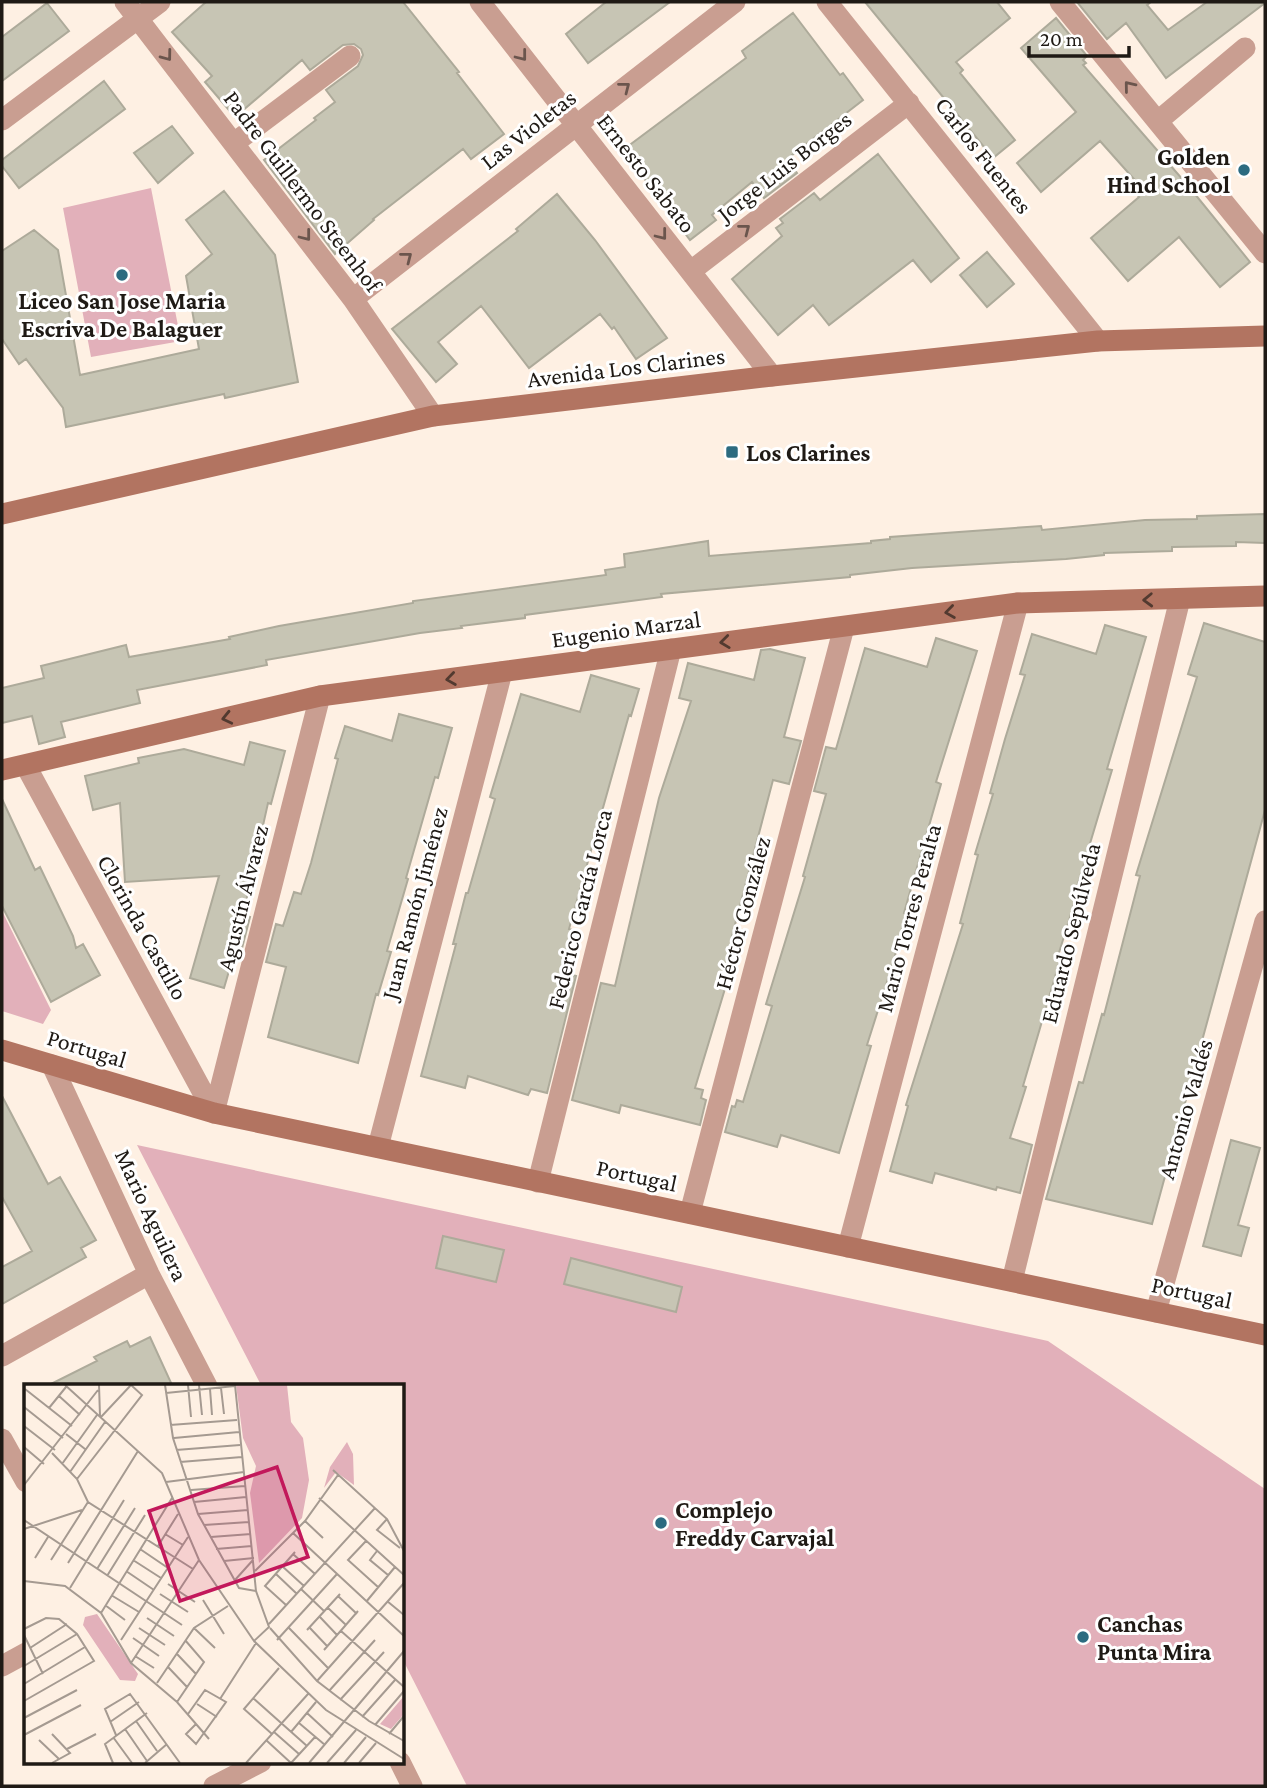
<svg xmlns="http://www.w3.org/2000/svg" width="1267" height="1788" viewBox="0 0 1267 1788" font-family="'Crimson Pro',serif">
<rect width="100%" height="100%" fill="#fef0e3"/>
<path fill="#e2b0ba" d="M151,188L181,341L91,357L63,208Z
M2,911L51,1010L43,1024L2,1011Z
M137,1145L1048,1341L1265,1489V1786H467L403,1660L402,1386L261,1385Z"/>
<path fill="#c7c5b4" stroke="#adaa9a" stroke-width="2" d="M206,2H403L459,72L457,73L504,134L471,159L463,149L373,219L374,220L335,254L264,160L316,120L314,118L335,102L326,90L358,66L363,55L361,49L354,44L343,45L310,70L302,60L235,117L205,82L212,76L172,32Z
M606,2H670L588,63L566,34Z
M865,2H997L1010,18L956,62L963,70L960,73L1015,140L993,158Z
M1077,2H1151L1147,5L1168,30L1207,2L1265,3L1166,78L1126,23L1107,39Z
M47,3L69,31L2,81V37Z
M793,13L840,75L843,73L863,100L787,159L797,173L764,198L752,182L712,215L716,220L690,240L623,150L746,58L742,51Z
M1056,18L1087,56L1083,60L1086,63L1083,65L1190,188L1250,262L1220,287L1179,237L1128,281L1091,238L1139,197L1135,192L1141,187L1100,141L1041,192L1017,163L1076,112L1021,48Z
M104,81L125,109L19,188L2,166V160Z
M172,126L193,153L158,183L134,153Z
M878,154L959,258L931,282L913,260L829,325L813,305L778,335L732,279L782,236L776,228L783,223L780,219L814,193L820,200Z
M224,191L275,255L298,382L225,398L224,394L66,427L63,408L26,359L19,364L2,339V251L34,230L58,250L80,375L199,349L186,276L212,254L186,220Z
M557,194L595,240L667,338L636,359L614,327L612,329L600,314L529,368L481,306L438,342L457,364L436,382L392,329L518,231L516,229Z
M987,252L1014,284L987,307L960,275Z
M1265,514V543L1236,542V546L1172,547V551L1104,553V555L1066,559L912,568L850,575V577L661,594L662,597L525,615V618L461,626L462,628L420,633L266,660L267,665L137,690L140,703L61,722L65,737L39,744L32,716L2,723V688L44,678L41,666L126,645L129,657L230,639L229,637L279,626L413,603V601L606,575L605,570L625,567L624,554L708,541L709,556L871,543V541L890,539V537L1041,526L1042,530L1145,520L1197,519V516Z
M1204,623L1265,642V810L1152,1224L1046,1199L1079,1082L1083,1083L1102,1014L1104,1015L1140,876L1136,875L1197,677L1188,674Z
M1105,625L1146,637L1107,769L1112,770L1074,897L1076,898L1057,959L1060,960L1023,1086L1026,1087L1010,1138L1032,1145L1020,1193L997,1187L996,1190L935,1173L932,1183L890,1171L908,1106L906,1105L963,924L960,923L978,855L975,854L993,794L990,793L1005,739L1025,675L1020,674L1032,634L1096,654Z
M936,638L977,651L936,782L941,784L904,913L906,914L893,963L867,1045L871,1046L839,1153L781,1135L777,1147L725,1132L732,1106L735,1107L737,1100L743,1102L772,1006L766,1004L805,877L803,876L826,794L814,791L826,747L836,749L865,648L927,667Z
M770,649L805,658L784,737L801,741L789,784L773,780L731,940L734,941L724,992L695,1088L703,1090L701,1098L706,1100L700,1125L621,1105L619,1113L572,1100L601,983L615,986L659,798L691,701L679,698L688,663L754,680L761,650Z
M591,675L639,689L631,716L629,715L569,929L575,931L563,972L576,976L547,1093L531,1089L528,1095L468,1076L465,1088L421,1076L456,944H453L466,893H468L495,799L490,797L521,694L580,712Z
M399,714L452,728L438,778L435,777L406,878L408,879L387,951L391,952L378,995L376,994L358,1063L268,1037L286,967L266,962L276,924L283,926L294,892L301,894L311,863L338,759L335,758L345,726L392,741Z
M250,742L285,751L271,804L268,803L243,915L250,917L240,956L234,954L224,988L190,978L219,876L125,882L120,803L93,810L85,776L139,763L138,758L184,749L244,765Z
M2,799L35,870L40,867L73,936L76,948L83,944L100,975L51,1002L2,906Z
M2,1096L48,1184L60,1177L96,1240L81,1248L86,1257L2,1304V1267L32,1251L2,1197Z
M1231,1140L1260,1148L1238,1225L1249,1228L1241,1256L1203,1246Z
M443,1236L504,1250L496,1282L436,1268Z
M571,1258L682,1287L676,1312L564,1284Z
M150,1337L172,1385H49L97,1361L94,1357L127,1341L130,1347Z"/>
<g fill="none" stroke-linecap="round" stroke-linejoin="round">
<path stroke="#c99e91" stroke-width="21" d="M125,2L353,299L433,416
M480,2L772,376
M827,2L1098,341
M1060,2L1265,253
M2,120L160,2
M1158,121L1245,48
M234,143L350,56
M691,271L909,103
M353,299L735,2
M26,766L214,1113
M52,1065L149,1274L207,1386
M214,1113L320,696
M378,1147L502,672
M538,1182L671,649
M690,1213L844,627
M848,1247L1018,603
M1012,1281L1180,599
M1156,1312L1265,921
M2,1356L149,1274
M2,1439L26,1482
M2,1666L26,1653
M400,1762L412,1786
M214,1786L261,1762"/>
<path stroke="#b27461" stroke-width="21" d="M2,514L433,416L772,376L1098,341L1265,336
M2,770L320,696L1018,603L1265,596
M2,1050L214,1113L1265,1335"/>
</g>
<defs><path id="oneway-chevron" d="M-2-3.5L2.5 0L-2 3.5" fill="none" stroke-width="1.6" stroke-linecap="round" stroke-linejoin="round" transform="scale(1.75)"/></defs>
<g stroke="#6b554d">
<use href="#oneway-chevron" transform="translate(167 56) rotate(53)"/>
<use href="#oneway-chevron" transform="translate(522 56) rotate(52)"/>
<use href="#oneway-chevron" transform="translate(1129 86) rotate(-129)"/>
<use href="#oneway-chevron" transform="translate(625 87) rotate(-38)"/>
<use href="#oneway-chevron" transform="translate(745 229) rotate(-38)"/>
<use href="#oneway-chevron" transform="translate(662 235) rotate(52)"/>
<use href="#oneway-chevron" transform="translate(306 236) rotate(52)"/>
<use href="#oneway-chevron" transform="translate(407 257) rotate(-38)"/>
</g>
<g stroke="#523a30">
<use href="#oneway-chevron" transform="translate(1148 600) rotate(178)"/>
<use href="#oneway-chevron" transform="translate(950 612) rotate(172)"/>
<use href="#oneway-chevron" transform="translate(725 642) rotate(173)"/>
<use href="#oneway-chevron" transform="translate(451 679) rotate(172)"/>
<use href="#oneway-chevron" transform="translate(227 718) rotate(167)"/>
</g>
<g fill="#2c6b80" stroke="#fff" stroke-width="2.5">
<circle cx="1244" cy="170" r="7"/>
<circle cx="122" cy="275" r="7"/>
<rect x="725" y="445" width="14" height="14" rx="3.5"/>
<circle cx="661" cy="1523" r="7"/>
<circle cx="1083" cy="1637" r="7"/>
</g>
<g text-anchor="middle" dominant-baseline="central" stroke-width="6" stroke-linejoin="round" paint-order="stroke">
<g font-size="24" fill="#1f1a15" stroke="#fff">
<text transform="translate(528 129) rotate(-38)">Las Violetas</text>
<text transform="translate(984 155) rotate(52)">Carlos Fuentes</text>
<text transform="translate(784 166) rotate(-38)">Jorge Luis Borges</text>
<text transform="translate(647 173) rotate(52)">Ernesto Sabato</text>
<text transform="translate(303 191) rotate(53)">Padre Guillermo Steenhof</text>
<text transform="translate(626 367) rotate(-7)">Avenida Los Clarines</text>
<text transform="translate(626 629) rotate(-8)">Eugenio Marzal</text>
<text transform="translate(242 898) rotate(-76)">Agustín Álvarez</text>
<text transform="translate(414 903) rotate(-75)">Juan Ramón Jiménez</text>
<text transform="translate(579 909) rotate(-76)">Federico García Lorca</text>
<text transform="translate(742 913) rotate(-75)">Héctor González</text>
<text transform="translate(908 918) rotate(-75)">Mario Torres Peralta</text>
<text transform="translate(143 927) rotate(61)">Clorinda Castillo</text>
<text transform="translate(1070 933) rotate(-76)">Eduardo Sepúlveda</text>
<text transform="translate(87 1048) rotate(17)">Portugal</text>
<text transform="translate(1185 1109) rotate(-74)">Antonio Valdés</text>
<text transform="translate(637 1175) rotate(12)">Portugal</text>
<text transform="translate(152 1215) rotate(65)">Mario Aguilera</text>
<text transform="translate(1192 1292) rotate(12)">Portugal</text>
</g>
<g font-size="24" font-weight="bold" fill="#1f1a15" stroke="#fff" text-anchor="start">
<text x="1230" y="156" text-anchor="end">Golden<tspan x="1230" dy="28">Hind School</tspan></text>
<text x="122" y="300" text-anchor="middle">Liceo San Jose Maria<tspan x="122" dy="28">Escriva De Balaguer</tspan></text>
<text x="746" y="452">Los Clarines</text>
<text x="675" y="1509">Complejo<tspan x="675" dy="28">Freddy Carvajal</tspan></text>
<text x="1097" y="1623">Canchas<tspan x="1097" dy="28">Punta Mira</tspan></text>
</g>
</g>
<g transform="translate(24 1384)">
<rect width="380" height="380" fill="#fef0e3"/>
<path d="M212,1H263L267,38L279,54L285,96L278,134L235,179L226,109L232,82L219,54ZM323,58L329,70L330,101L312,88L300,104L306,83ZM73,230L114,290L111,297L96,296L59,241L61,233ZM380,312V330L367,345L356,340Z" fill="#e2b0ba"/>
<path fill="none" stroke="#a59a91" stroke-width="2" d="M41,1L138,89L175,176L230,257L245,243L232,207L211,1M75,1L76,32M141,1L149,54L174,130L215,204L232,207M164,1L167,33M175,1L178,31M197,4L200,30M1,5L48,42M186,5L188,31M142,9L211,2M35,12L56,31M0,23L39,54M25,24L42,3M77,33L107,1M146,41L213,36M0,42L31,66M42,50L61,65M150,54L215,48M0,63L20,80M152,66L216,61M28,69L53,95L64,118L169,185M156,78L218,73M38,80L73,31M309,86L363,135L380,167M46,88L81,38M53,95L118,11L107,1M142,98L220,88M0,101L74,6M167,106L221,102M295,114L380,191M170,118L222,113M174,130L224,126M363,135L353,146L376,164M0,136L158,241M281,137L299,154M180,141L225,138M0,145L58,126M269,149L380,252M141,150L159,161M187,153L227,150M342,157L324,176L354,203M134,162L154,130M116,165L144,184M192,165L228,162M353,167L346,176L364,191M269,170L291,190M11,174L24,153M27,176L64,118M109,176L137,194M200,177L230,174M44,179L114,67M258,182L280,202M73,185L111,124M102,187L130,206M231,187L281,137L314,91M252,190L273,210M83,192L121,131M211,196L229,176M0,197L41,202L77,229L107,279L153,318L185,355M144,200L171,218M46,204L100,116M277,205L300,227M136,210L164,228M87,211L115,228M314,212L333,230M179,216L200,250M363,217L380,231M342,218L371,183M81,221L101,236M262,221L241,202L271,168M303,223L322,241M77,229L148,114M295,232L313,251M123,234L150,252M245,240L351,124M285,243L303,262M115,244L141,261M170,244L191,264M246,244L293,297L345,337L380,357M265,244L304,284M0,245L22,234L35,235L53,250L70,277L0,317M283,246L316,210M317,247L380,303M0,251L19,290M109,254L135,272M97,256L164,153M253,256L313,190M230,257L302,326L380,375M6,264L43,240M300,266L334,227M153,270L172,290M111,272L130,284M107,279L175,176M0,282L53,250M144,283L163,303M293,297L380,199M133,299L170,244L204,222M0,300L61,263M305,307L351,256M229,314L283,362M196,315L232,259M316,316L360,268M153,318L180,278L161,256M173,320L193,333M283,329L309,353M164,330L181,306L202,318L172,360L162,350L172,340M338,333L371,296M0,334L53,306M112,337L133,367M86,338L115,318M275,339L301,361M351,341L380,307M101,345L123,377M250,348L275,370M267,348L292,318M28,350L46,369L28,379M248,350L220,325L255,284M365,350L380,332M0,351L57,321M92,351L81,325L106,310L156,379M89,353L108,379M15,356L35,375M242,356L267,379M43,365L72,350M89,379L81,360L123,329M121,379L143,360M222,379L284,310M267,379L291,353M285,379L380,267M303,379L332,346M320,379L342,353M335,379L352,359"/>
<path fill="#c2185b" fill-opacity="0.15" stroke="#c2185b" stroke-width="3.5" d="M253,83L284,173L156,217L125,127Z"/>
<rect width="380" height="380" fill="none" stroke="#1f1a15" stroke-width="3.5"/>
</g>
<rect width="1267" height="1788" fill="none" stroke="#1f1a15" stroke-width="7"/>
<path d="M1029 46v10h100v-10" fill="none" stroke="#1f1a15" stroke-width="3.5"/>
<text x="1040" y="46" font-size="21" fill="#1f1a15" stroke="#ffffff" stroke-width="5" paint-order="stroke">20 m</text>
</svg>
